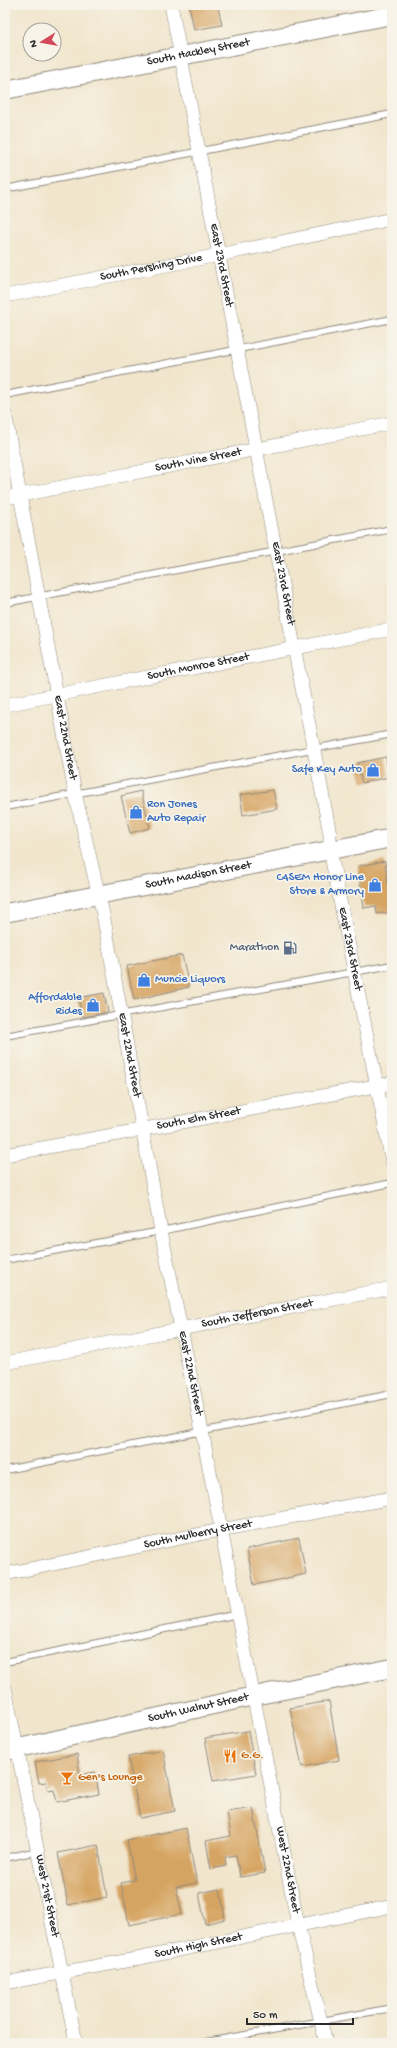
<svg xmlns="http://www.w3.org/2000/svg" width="397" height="2048" viewBox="0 0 397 2048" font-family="'Gochi Hand',sans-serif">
<rect width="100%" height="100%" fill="#f7f3e8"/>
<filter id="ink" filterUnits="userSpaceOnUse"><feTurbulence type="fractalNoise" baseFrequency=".025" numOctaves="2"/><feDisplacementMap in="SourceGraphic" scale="8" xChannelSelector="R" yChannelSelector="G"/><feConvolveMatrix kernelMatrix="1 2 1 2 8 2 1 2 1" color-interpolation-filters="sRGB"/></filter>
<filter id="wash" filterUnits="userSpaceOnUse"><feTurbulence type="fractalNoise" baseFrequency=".012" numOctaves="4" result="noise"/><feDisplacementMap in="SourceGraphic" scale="16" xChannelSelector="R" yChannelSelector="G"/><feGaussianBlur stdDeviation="0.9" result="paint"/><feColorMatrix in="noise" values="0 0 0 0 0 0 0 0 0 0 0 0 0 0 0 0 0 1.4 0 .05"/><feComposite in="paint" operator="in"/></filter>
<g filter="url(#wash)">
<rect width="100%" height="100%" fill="#f1e6cd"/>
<g id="blocks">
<path fill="#d6a462" d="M189,5H225L218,7L222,25L194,30Z
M386,757L389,777L362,783L357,763Z
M273,790L277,809L243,815L240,795Z
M141,791L150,828L130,833L121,796Z
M385,861L392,912L377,914L376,906L364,908L358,866Z
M182,955L189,987L134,1000L127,966Z
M104,993L108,1012L82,1017L78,998Z
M299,1538L306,1574L254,1585L247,1549Z
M329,1701L339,1760L302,1767L290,1708Z
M248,1731L256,1774L213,1781L205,1738Z
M163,1750L175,1811L140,1818L128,1757Z
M77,1754L80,1775L95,1772L99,1794L57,1802L54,1790L48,1791L46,1782L39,1783L35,1762Z
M253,1808L265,1873L240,1877L236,1855L225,1857L226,1866L211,1869L206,1841L231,1836L227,1812Z
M186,1828L197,1883L176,1887L182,1914L129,1925L121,1883L135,1880L127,1840Z
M98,1845L107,1897L68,1905L58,1853Z
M220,1889L225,1919L205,1924L199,1893Z"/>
</g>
</g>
<g filter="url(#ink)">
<use href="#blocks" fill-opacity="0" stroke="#8e887c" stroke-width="1"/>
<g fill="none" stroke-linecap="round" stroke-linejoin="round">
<g stroke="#8e887c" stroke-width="8">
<path id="lane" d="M5,189L392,114
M5,395L392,319
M5,603L392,529
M5,807L392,734
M5,1036L392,965
M5,1260L161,1231L392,1183
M5,1470L392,1394
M5,1662L238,1614
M5,1858L38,1851
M201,2043L392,2008"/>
</g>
<g stroke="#8e887c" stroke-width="14">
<g id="street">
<path id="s1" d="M171,5C223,281 279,557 330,834V850L392,1162"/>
<path id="s2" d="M5,296L219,255L392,219"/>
<path id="s3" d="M5,414L75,793L103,914L161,1231L202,1431L298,1925L326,2043"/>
<path id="s4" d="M5,498L392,423"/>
<path id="s5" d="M5,705L392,629"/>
<path id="s6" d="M5,1155L392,1083"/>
<path id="s7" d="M5,1363L392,1288"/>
<path id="s8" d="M5,1574L220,1530L392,1498"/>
<path id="s9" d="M5,1688L76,2043"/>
<path id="s10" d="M5,1983L136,1959L392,1906"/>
</g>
</g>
<g stroke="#8e887c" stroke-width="20">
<g id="secondary">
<path id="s11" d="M5,90L392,15"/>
<path id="s12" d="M5,913L392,838"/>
<path id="s13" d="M5,1751L254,1696L392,1668"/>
</g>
</g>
<use href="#lane" stroke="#fff" stroke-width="6"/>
<use href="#street" stroke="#fff" stroke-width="13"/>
<use href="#secondary" stroke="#fff" stroke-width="18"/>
</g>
</g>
<defs>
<g id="shop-bare" transform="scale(1.08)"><path d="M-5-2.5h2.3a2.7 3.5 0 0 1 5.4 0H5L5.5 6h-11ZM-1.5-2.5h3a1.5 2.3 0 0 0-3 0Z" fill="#3f7fe0" stroke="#f7f3e8" stroke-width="2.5" paint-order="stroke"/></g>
<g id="fuel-bare" transform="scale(1.08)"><path d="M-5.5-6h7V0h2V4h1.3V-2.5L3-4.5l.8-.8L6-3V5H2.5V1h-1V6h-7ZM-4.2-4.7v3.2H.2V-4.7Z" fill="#5c6f8a" stroke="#f7f3e8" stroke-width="2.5" paint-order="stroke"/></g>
<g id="restaurant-bare" transform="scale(1.08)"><path d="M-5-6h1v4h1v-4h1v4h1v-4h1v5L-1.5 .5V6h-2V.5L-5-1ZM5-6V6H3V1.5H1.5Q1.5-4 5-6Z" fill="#e8710a" stroke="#f7f3e8" stroke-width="2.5" paint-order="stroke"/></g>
<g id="bar-bare" transform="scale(1.08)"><path d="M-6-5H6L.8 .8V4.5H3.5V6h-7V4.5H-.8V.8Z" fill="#e8710a" stroke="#f7f3e8" stroke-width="2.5" paint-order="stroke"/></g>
</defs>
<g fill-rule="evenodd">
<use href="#shop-bare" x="373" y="770"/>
<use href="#shop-bare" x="136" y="812"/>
<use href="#shop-bare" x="375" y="885"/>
<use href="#fuel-bare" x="290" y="948"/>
<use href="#shop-bare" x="144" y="980"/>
<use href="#shop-bare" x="93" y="1005"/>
<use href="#restaurant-bare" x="230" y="1756"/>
<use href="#bar-bare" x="67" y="1778"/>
</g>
<g text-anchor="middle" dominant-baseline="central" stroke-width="3.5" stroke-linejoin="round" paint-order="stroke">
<g font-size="12" fill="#2b2b2b" stroke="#f7f3e8">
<text stroke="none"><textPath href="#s11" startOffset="197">South Hackley Street</textPath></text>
<text stroke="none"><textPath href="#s1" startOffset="265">East 23rd Street</textPath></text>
<text stroke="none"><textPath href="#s2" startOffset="149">South Pershing Drive</textPath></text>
<text stroke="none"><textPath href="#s4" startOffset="197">South Vine Street</textPath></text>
<text stroke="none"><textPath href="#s1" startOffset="589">East 23rd Street</textPath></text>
<text stroke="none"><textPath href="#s5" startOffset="197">South Monroe Street</textPath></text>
<text stroke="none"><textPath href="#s3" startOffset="329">East 22nd Street</textPath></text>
<text stroke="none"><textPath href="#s12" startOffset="197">South Madison Street</textPath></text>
<text stroke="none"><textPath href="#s1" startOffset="961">East 23rd Street</textPath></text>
<text stroke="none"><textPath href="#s3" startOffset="653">East 22nd Street</textPath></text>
<text stroke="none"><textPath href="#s6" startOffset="197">South Elm Street</textPath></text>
<text stroke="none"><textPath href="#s7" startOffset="257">South Jefferson Street</textPath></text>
<text stroke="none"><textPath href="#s3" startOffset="977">East 22nd Street</textPath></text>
<text stroke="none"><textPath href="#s8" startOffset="197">South Mulberry Street</textPath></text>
<text stroke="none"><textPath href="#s13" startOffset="198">South Walnut Street</textPath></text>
<text stroke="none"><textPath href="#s3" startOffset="1483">West 22nd Street</textPath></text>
<text stroke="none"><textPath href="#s9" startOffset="212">West 21st Street</textPath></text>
<text stroke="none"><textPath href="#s10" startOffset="197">South High Street</textPath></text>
</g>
<g font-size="12" fill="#366cbe" stroke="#f7f3e8" text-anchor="end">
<text x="362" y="770">Safe Key Auto</text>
<text x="147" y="805" text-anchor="start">Ron Jones<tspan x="147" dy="14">Auto Repair</tspan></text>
<text x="364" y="878">C4SEM Honor Line<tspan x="364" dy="14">Store &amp; Armory</tspan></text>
<text x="155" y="980" text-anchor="start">Muncie Liquors</text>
<text x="82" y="998">Affordable<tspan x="82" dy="14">Rides</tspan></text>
</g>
<g font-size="12" fill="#4e5e75" stroke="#f7f3e8" text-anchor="end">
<text x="279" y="948">Marathon</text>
</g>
<g font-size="12" fill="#c56008" stroke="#f7f3e8" text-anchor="start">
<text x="241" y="1756">G.G.</text>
<text x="78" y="1778">Gen's Lounge</text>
</g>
</g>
<rect width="397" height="2048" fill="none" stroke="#f7f3e8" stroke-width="20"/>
<g transform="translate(42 42) rotate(259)"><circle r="19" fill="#f7f3e8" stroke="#a5a39c"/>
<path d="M0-3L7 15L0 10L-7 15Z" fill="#d1495b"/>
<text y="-6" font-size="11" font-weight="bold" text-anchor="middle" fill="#2b2b2b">N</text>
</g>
<path d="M247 2018v6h106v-6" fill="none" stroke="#2b2b2b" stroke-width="2"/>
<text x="253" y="2018" font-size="12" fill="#2b2b2b" stroke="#f7f3e8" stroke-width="3" paint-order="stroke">50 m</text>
</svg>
